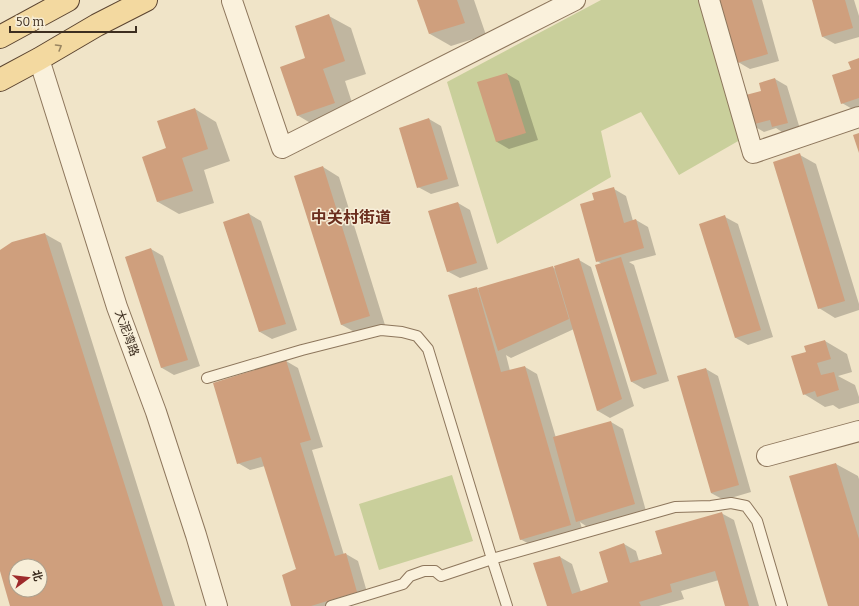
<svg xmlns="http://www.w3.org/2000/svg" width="859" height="606" viewBox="0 0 859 606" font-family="Bitter,'Noto Sans SC',serif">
<rect width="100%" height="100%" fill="#f0e4c8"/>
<path fill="#c9cf9b" d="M601,0H699L740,140L679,175L641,112L601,131L611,177L497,244L447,82Z
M452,475L473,541L379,570L359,504Z"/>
<path fill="#0003" fill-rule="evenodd" d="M418,0H474L486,35L451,46L430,34Z
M720,0H762L779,61L750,69L738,62Z
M813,0H854L859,16V37L835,44L823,37Z
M329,16L351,28L366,74L345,81L356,115L319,128L297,115L307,59Z
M859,59V109L854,110L842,103L852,70Z
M507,74L519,81L538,140L509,149L497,142L479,82Z
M775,79L787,86L800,129L785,134L776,128L764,132L752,125L762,91Z
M195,109L216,122L230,161L204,170L214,203L179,214L158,202L168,149Z
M429,119L441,126L459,186L431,194L418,187Z
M800,155L816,164L859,304V310L835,318L819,308Z
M323,167L339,177L385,325L358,334L342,325Z
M614,189L626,196L633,221L636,220L648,227L656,255L629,262L634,265L669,381L644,389L632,382L602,264L597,261L595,201Z
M458,203L470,210L488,269L460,278L447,271Z
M249,214L261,221L297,330L272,339L260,332L224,223Z
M725,217L738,224L773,337L748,345L736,338Z
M45,234L61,243L175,606H11L0,568V251ZM16,566H40V590H16Z
M151,249L163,256L200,366L174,375L162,368L126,257Z
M579,260L591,267L634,406L610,418L598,411L574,329L511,358L506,355L510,371L525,367L537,374L556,438L611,422L623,429L646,511L589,528L580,522L583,532L533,546L520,539L477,288L480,291L552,267L556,269Z
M825,341L847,354L852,372L838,376L855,385L859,397V403L839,409L833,405L825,407L804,394L807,352Z
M286,361L298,368L323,447L312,450L344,555L346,554L358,561L369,599L345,606H292L297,569L265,466L250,470L238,463Z
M706,369L718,376L751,492L724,500L711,493Z
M836,464L858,476L859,479V606H829L791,477Z
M721,513L734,520L759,606H726L719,580L681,591L684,599L659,606H548L560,557L572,564L581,592L609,583L624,544L636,551L639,561L663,554Z"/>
<path fill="#cf9f7d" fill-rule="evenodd" d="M417,0H457L465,23L429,34Z
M719,0H752L768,54L737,63Z
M812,0H845L853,28L822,37Z
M329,14L345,61L323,69L335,103L297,116L280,67L305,58L295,26Z
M859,58V98L841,104L832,75L851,69L848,62Z
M507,73L526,133L496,142L477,82Z
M775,78L788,123L772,127L770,120L751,125L742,96L761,91L759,83Z
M195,108L208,149L182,158L193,191L157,202L142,157L166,148L157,121Z
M429,118L448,179L417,188L399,128Z
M859,133V153L853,135Z
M800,153L845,301L818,309L773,162Z
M323,166L370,316L341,325L294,176Z
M614,187L624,223L636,219L644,248L596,262L580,204L594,200L592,193Z
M458,202L477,263L447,272L428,211Z
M249,213L286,324L259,332L223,222Z
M725,215L761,330L735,338L699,224Z
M45,233L163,606H10L0,571V250L12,242ZM16,566H40V590H16Z
M151,248L188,360L161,368L125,257Z
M621,257L657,374L631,382L595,265Z
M579,258L622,399L597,411L554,266Z
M553,266L569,319L498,351L478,288Z
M477,287L501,372L525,366L571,525L520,540L448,295Z
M825,340L831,359L817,363L821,375L834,372L839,390L817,397L815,391L803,395L791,356L806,352L804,346Z
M286,360L311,440L300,443L335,556L346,553L357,592L311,606H291L282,575L296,569L261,457L237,464L213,383Z
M706,368L739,485L711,493L677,376Z
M611,421L635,504L576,522L553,437Z
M836,463L859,539V606H828L789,476Z
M722,512L749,606H725L715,571L670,584L672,592L639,602L641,606H547L533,563L560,556L572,594L608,582L599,552L624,543L630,563L662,554L655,531Z"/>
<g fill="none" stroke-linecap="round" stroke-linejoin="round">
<g stroke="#8d765c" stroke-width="12">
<path id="service" d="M207,378L302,350L381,330L402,332L417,336L428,349L492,559L441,576L435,571H424L410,576L403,584L331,606
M507,606L492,559L675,507L711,506L731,503L746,506L757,521L782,606"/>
</g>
<g stroke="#8d765c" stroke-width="22">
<path id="minor" d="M709,0L753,153L859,117
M232,1L282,148L575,0
M39,59L117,307L156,412L196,535L217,606
M767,456L859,431"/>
</g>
<g stroke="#5b4430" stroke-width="24">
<path id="primary" d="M0,37L68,0
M0,80L39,59L97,25L146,0"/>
</g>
<use href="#service" stroke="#faf1dc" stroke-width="10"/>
<use href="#minor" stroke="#faf1dc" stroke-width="20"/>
<use href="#primary" stroke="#f3d9a0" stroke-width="22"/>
</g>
<defs><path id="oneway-chevron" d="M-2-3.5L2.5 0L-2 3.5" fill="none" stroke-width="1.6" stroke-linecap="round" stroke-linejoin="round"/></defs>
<use stroke="#988460" href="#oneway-chevron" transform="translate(59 47) rotate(-31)"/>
<g text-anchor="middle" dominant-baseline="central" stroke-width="3" stroke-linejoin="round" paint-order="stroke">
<g font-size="12" fill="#3d2e20" stroke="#f7eed8">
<text transform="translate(127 333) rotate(70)">大泥湾路</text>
</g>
<g font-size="16" font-weight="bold" fill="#6b2e1e" stroke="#f7eed8">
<text x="351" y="217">中关村街道</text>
</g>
</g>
<g transform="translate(28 578) rotate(75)"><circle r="19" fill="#f7eed8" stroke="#ada18e"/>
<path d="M0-3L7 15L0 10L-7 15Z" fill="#9e2a2b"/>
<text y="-6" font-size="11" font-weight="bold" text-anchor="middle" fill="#3d2e20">北</text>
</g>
<path d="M10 26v6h126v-6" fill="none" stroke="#3d2e20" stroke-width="2"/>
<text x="16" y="26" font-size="12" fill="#3d2e20" stroke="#f7eed8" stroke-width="3" paint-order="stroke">50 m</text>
</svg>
